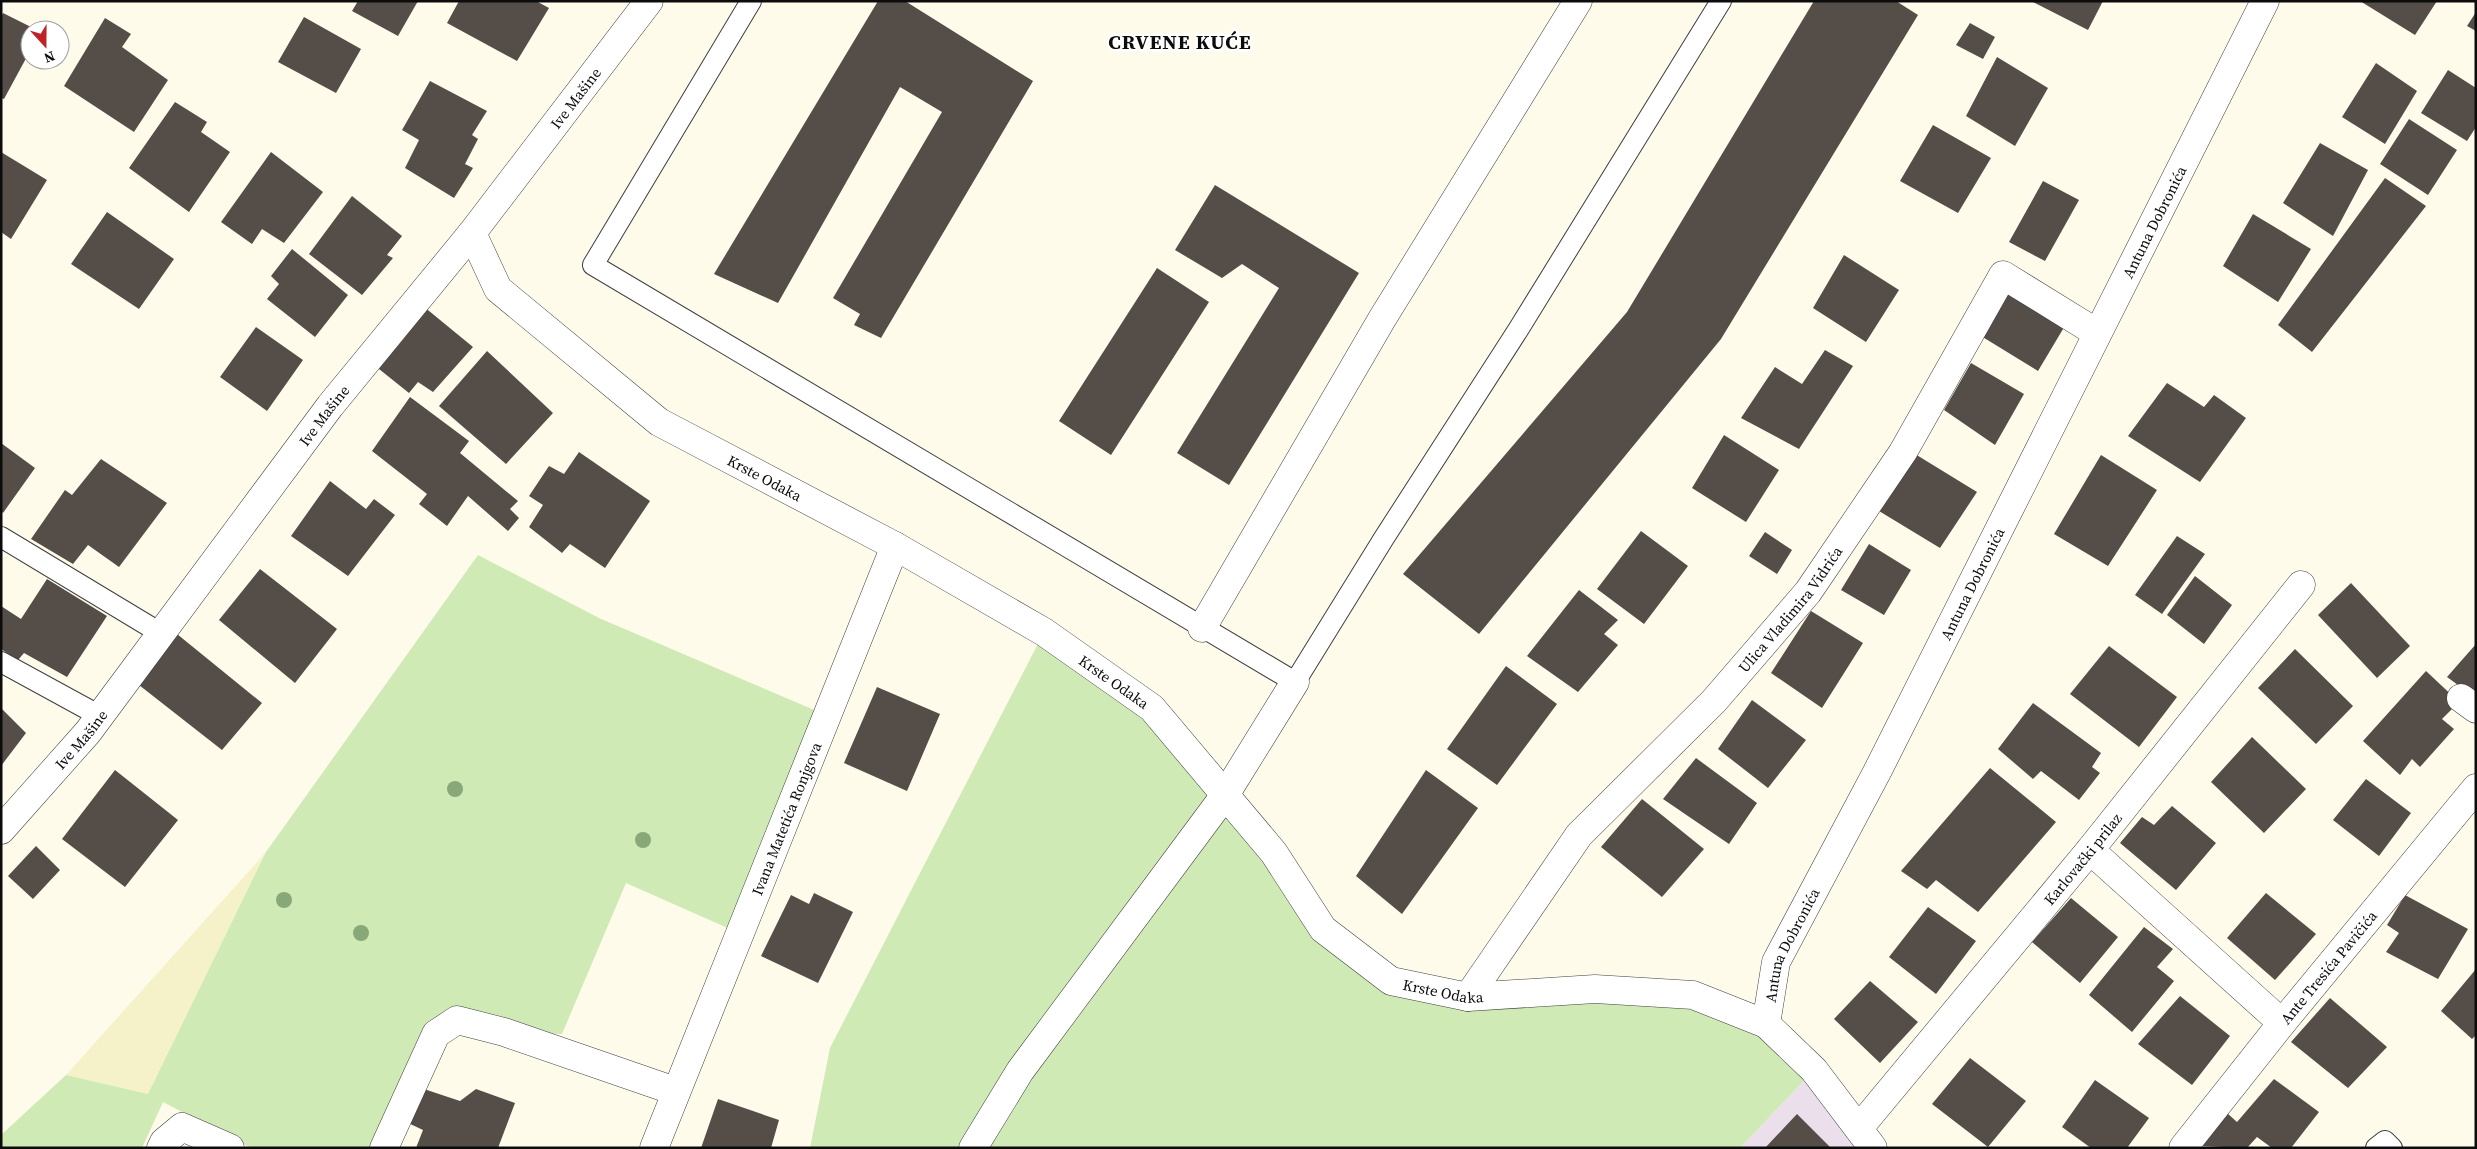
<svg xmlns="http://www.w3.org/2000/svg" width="2477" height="1149" viewBox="0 0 2477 1149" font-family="'Source Serif 4',serif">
<rect width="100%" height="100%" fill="#fffbeb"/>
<path fill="#eadfeb" d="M1814,1070L1873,1148H1740Z"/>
<path fill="#f5f2ca" d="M266,852L148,1094L66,1075Z"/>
<path fill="#cfeab4" d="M478,555L599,618L826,715L739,933L626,883L562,1034L504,1032L457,1020L384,1148H251L163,1102L142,1148H1V1135L66,1075L148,1094L266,852Z
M1044,632L1152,708L1323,929L1391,981L1693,995L1814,1070L1740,1148H810L830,1048Z"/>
<path fill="#554d48" d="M358,1H418L398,36L352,11Z
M459,1H536L549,8L517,61L447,23Z
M878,1H905L1033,81L881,338L854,325L860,314L833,298L942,112L900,87L778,303L714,274Z
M1814,1H1896L1918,15L1721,339L1479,634L1403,574L1627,312Z
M2031,1H2103L2088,30Z
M2360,1H2437L2415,35Z
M2476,12V31L2467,26Z
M3,13L37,30H30V51L4,99L1,98V17Z
M304,17L361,49L336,93L278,62Z
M105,18L131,34L122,47L168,80L134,132L64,86Z
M1970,23L1995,37L1983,59L1956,45Z
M1997,57L2048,88L2015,146L1966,116Z
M2376,63L2417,91L2385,144L2342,117Z
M2448,70L2476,88V127L2467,141L2421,113Z
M430,81L487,111L472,135L478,139L465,164L473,168L454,198L405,168L419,140L402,130Z
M175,102L207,122L201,132L230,152L189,212L129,168Z
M2409,119L2457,150L2428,195L2380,164Z
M1933,125L1991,158L1958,213L1900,181Z
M2320,143L2368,170L2333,236L2283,203Z
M1,152L47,180L11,239L1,232Z
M271,152L323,192L284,243L262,229L252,244L221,222Z
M2385,178L2426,206L2312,352L2278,325Z
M2043,181L2079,200L2045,261L2009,242Z
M1215,185L1359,273L1229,485L1177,453L1279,288L1242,264L1222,278L1175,250Z
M352,196L402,236L387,255L393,258L362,295L309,254Z
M107,212L174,259L139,309L71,264Z
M2253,214L2311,249L2278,302L2223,266Z
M292,249L348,295L315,337L267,299L279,284L271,276Z
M1844,255L1899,290L1866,342L1813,308Z
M1157,268L1209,302L1111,455L1059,421Z
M2007,289L2066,324L2038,371L1981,336Z
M423,306L473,347L433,392L418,382L409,393L374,365Z
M256,327L303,360L267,411L220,377Z
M1825,350L1853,366L1799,449L1741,418L1775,367L1802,384Z
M487,351L553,413L506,464L439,406Z
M1971,363L2024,394L1995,445L1944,410Z
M2167,383L2204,407L2214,395L2246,418L2200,482L2128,436Z
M410,397L469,441L460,453L518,501L510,509L519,518L508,531L468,496L447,526L419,504L427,494L372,451Z
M1724,435L1779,470L1746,522L1692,488Z
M1,443L35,468L3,513L1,511Z
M579,452L650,501L605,568L570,544L562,553L529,527L543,505L529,496L549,466L564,474Z
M1915,454L1977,492L1940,548L1879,511Z
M2101,455L2157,490L2108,566L2054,534Z
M101,459L167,503L119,567L88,545L73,564L31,539L65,490L72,495Z
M330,481L366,509L374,499L395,515L348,576L291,536Z
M1641,531L1688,566L1644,624L1597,589Z
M1765,532L1792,550L1777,574L1749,556Z
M2177,536L2205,554L2162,614L2135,595Z
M1869,544L1911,570L1884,615L1841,590Z
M260,569L337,629L295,683L219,620Z
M2195,576L2232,605L2204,644L2167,615Z
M47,579L107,616L67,677L24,653L18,660L1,649V606L21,619Z
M2351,583L2410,646L2377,678L2318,615Z
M1579,590L1618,620L1604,634L1618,645L1578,692L1527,656Z
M1811,611L1863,643L1822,708L1771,673Z
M177,634L262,703L222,750L139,685Z
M2476,644V698L2447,677Z
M2109,646L2177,697L2139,747L2070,694Z
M2295,649L2353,706L2316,744L2258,688Z
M1506,666L1557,704L1497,785L1447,749Z
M2426,671L2459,702L2442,719L2454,729L2420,767L2412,759L2400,775L2363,741Z
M877,687L940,714L907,791L844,763Z
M1752,700L1806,740L1768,788L1718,749Z
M2033,703L2101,753L2092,767L2100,773L2079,800L2041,771L2033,779L1998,749Z
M1,708L26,733L1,766Z
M2252,737L2306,789L2264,833L2211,782Z
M1696,758L1757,803L1729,844L1663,799Z
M1990,768L2056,822L1978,912L1936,880L1927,889L1901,871Z
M115,770L178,820L125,887L62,839Z
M1426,770L1478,808L1402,914L1356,876Z
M2366,779L2411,813L2379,856L2333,820Z
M1642,799L1704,849L1662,897L1601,847Z
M2172,806L2216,843L2176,890L2120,843L2142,817L2154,825Z
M36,846L60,870L33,899L8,876Z
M814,893L853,912L818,983L761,956L791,895L809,904Z
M2266,893L2316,934L2275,980L2227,938Z
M2405,895L2468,929L2438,979L2386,952L2399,933L2387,925Z
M2071,898L2118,937L2080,983L2032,942Z
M1928,907L1976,941L1936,994L1889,957Z
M2144,927L2173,949L2157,967L2174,981L2132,1032L2089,995Z
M2476,969V1035L2472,1039L2441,1011Z
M1870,981L1918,1022L1880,1063L1834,1019Z
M2180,996L2230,1036L2192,1085L2138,1044Z
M2330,998L2387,1047L2348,1088L2291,1042Z
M1970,1058L2026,1101L1988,1147L1932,1104Z
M2274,1079L2319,1112L2291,1148H2272L2257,1137L2247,1148L2199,1146L2227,1113L2237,1122Z
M2095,1080L2149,1118L2127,1148H2091L2062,1127Z
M421,1088L460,1101L476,1089L515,1103L498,1148H416L423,1130L406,1122Z
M718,1099L779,1120L771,1148H701Z
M1797,1114L1831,1148H1765Z"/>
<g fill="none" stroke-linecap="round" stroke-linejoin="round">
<g stroke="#3f3f3f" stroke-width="22">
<path id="lane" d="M751,1L593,265L1295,682L1384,538L1518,330L1721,1
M1,537L162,634
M1,662L100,716
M2376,1148L2385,1141L2392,1148"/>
</g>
<g stroke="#3f3f3f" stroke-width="29">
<g id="street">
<path id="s1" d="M472,233L498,289L659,422L895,546L1044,632L1152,708L1274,853L1323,929L1391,981L1468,997L1595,989L1693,995L1766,1024L1814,1070L1873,1148"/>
<path d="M1202,628L1382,319L1578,1"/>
<path d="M2461,698L2476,709"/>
<path id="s2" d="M1,830L88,732L330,406L472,233L649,1"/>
<path d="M2090,850L2282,1023"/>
<path id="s3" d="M1468,997L1579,835L1714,701L1808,592L1903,452L2003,275L2097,333"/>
<path id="s4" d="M1766,1024L1776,962L1877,772L2265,1"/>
<path id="s5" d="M1859,1128L2090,850L2301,585"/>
<path d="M161,1148L164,1142L182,1127L230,1148"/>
<path d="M384,1148L436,1034L457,1020L504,1032L675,1091"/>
<path id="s6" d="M654,1148L895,546"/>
<path d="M973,1148L1020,1071L1225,795L1295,682"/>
<path id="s7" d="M2183,1148L2282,1023L2476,788"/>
</g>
</g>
<use href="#lane" stroke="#fff" stroke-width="20"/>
<use href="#street" stroke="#fff" stroke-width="28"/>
</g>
<g fill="#89a879">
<circle cx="455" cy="789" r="8"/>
<circle cx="643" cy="840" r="8"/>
<circle cx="284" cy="900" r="8"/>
<circle cx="361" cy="933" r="8"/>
</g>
<g text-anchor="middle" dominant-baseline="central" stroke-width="5" stroke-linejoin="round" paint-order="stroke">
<g font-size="15" fill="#0c0c0c" stroke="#fff">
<text stroke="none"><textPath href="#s2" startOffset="931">Ive Mašine</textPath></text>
<text stroke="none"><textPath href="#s4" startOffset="894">Antuna Dobronića</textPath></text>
<text stroke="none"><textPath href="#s2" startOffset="526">Ive Mašine</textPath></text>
<text stroke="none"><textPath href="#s1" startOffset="390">Krste Odaka</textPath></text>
<text stroke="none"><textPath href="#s4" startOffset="489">Antuna Dobronića</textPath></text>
<text stroke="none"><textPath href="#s3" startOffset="506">Ulica Vladimira Vidrića</textPath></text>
<text stroke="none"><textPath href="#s1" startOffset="795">Krste Odaka</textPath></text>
<text stroke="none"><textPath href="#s2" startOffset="121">Ive Mašine</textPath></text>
<text stroke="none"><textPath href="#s6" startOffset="355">Ivana Matetića Ronjgova</textPath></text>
<text stroke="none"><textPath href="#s5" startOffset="350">Karlovački prilaz</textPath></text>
<text stroke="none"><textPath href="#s4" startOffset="84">Antuna Dobronića</textPath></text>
<text stroke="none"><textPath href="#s7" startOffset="232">Ante Tresića Pavičića</textPath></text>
<text stroke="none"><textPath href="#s1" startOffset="1260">Krste Odaka</textPath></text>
</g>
<g font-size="20" font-weight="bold" letter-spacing="1" fill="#0c0c0c" stroke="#fff">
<text x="1180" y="42">CRVENE KUĆE</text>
</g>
</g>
<rect width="2477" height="1149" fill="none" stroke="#0c0c0c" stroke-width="5"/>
<g transform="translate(45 45) rotate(159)"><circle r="24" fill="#ffffff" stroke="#9e9e9e"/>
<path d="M0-4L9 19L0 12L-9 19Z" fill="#bf2127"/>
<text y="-8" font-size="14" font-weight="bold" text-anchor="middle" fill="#0c0c0c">N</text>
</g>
</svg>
